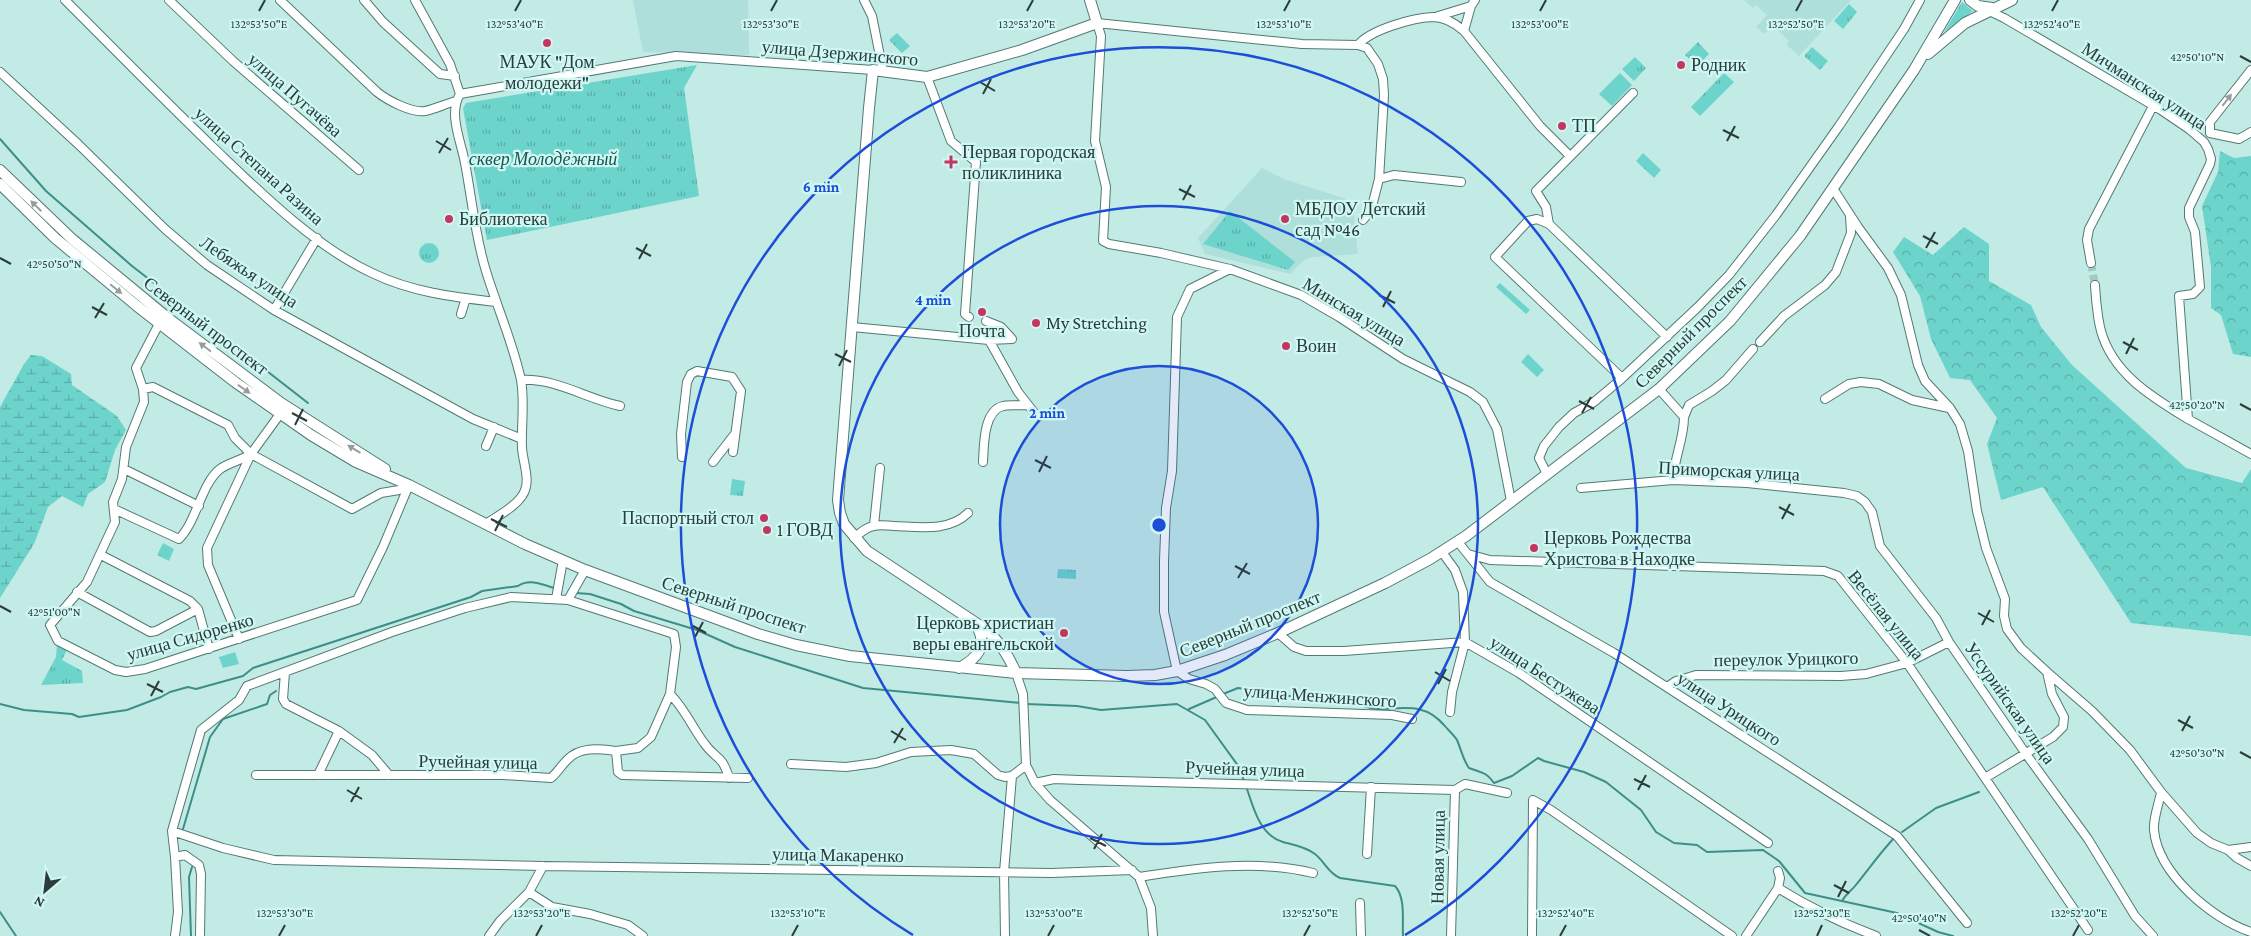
<svg xmlns="http://www.w3.org/2000/svg" width="2251" height="936" viewBox="0 0 2251 936" font-family="'Crimson Pro',serif">
<defs>
<pattern id="grass-tufts" width="24" height="20" patternUnits="userSpaceOnUse" patternTransform="scale(1.25)"><rect width="24" height="20" fill="#6dd4cc"/><path d="M3 7l-1-3M5 7V3M7 7l1-3M15 17l-1-3M17 17v-4M19 17l1-3" fill="none" stroke="#5aada7"/></pattern>
<pattern id="forest-crowns" width="20" height="18" patternUnits="userSpaceOnUse" patternTransform="scale(1.25)"><rect width="20" height="18" fill="#6dd4cc"/><path d="M2 6a3 3 0 1 1 6 0M12 15a3 3 0 1 1 6 0" fill="none" stroke="#5aada7"/></pattern>
<pattern id="wetland-marsh" width="20" height="14" patternUnits="userSpaceOnUse" patternTransform="scale(1.25)"><rect width="20" height="14" fill="#6dd4cc"/><path d="M1 5h8M5 5V1M11 12h8M15 12V8" fill="none" stroke="#5aada7"/></pattern>
</defs>
<rect width="100%" height="100%" fill="#c2ebe6"/>
<path fill="#aedfda" d="M633,0H748L749,55L643,52Z
M1744,0H1851L1799,56L1786,44L1789,41L1773,26L1764,34L1756,27L1767,15L1756,5L1753,8Z
M1262,168L1284,179L1352,201L1358,254L1313,257L1304,260L1290,274L1205,254L1198,238Z"/>
<path fill="url(#grass-tufts)" d="M1962,2L1973,11L1944,32Z
M1849,4L1857,12L1843,29L1834,21Z
M897,33L910,46L902,53L889,40Z
M1698,42L1709,54L1697,66L1685,55Z
M1812,47L1828,61L1820,70L1804,56Z
M1635,57L1646,68L1634,81L1622,69Z
M697,65L684,88L699,196L487,240L464,114L463,108L466,103Z
M1724,73L1734,82L1700,116L1691,107Z
M1643,153L1661,170L1654,178L1636,161Z
M1230,211L1295,262L1288,270L1203,244Z
M419 253a10 10 0 1 1 20 0a10 10 0 1 1-20 0Z
M1500,283L1530,310L1526,314L1496,287Z
M1528,354L1544,370L1537,377L1521,362Z
M732,479L745,481L743,496L730,495Z
M163,543L174,549L169,561L157,555Z
M1058,569L1076,570V579L1057,578Z
M57,645L67,650L62,660L82,671L83,683L41,685L56,657Z
M235,652L239,664L223,668L219,657Z"/>
<path fill="url(#forest-crowns)" d="M2220,151L2234,158L2251,156V357L2233,354L2221,315L2211,308V267L2202,206L2218,172Z
M1964,227L1989,244V281L2031,305L2041,327L2072,365L2186,468L2242,483L2251,469V636L2131,623L2043,487L2001,500L1987,444L1997,418L1970,380L1950,378L1931,339L1920,296L1893,252L1904,237L1933,255Z"/>
<path fill="url(#wetland-marsh)" d="M31,355L42,356L71,374L72,385L117,416L126,430L115,450L105,482L88,494L83,507L62,496L48,507L34,544L0,598V407L24,364Z"/>
<path fill="#6dd4cc" d="M1620,73L1632,85L1612,106L1599,94Z"/>
<g fill="none" stroke-linecap="round" stroke-linejoin="round">
<path stroke="#3e8e88" stroke-width="2" d="M0,139L46,191L132,266L308,403
M576,593L590,594L621,604L634,611L697,630L735,647L863,688L1021,703
M1223,694L1238,688L1314,700C1324,706 1333,701 1343,701C1355,702 1365,708 1377,709C1405,709 1424,702 1444,725C1448,730 1454,735 1457,740C1461,749 1463,760 1469,768C1482,773 1485,771 1494,783L1512,776L1538,758L1544,761L1584,772L1606,782L1641,810L1656,832L1674,843L1697,845L1707,852L1763,850L1779,861L1805,893L1897,913L1938,932L1953,936
M0,704L24,710L72,714L79,717L127,710L161,697L170,692L188,687L196,689L243,676L253,668L471,597L482,591L518,586C530,578 544,585 557,589
M1026,704L1077,706L1101,710L1177,704L1205,720L1239,767L1244,781
M1189,709L1219,696
M1246,786C1253,806 1259,835 1283,842C1294,845 1306,847 1315,854C1325,862 1328,873 1340,878L1395,886C1406,898 1402,921 1403,936
M183,829L210,737L223,719L267,704L270,695L276,691
M1902,832L1936,808L1979,792
M1842,901C1846,894 1851,891 1855,886C1868,870 1880,853 1894,838
M0,912L16,936
M191,936L189,877L192,867"/>
<path stroke="#a4c8c4" stroke-width="8" stroke-dasharray="8 4" stroke-linecap="butt" d="M2091,263L2095,285"/>
<g stroke="#537975" stroke-width="10">
<path id="minor" d="M65,0C116,51 166,102 218,152C262,194 316,247 372,273C411,292 453,297 496,302
M169,0L233,61L359,170
M280,0L377,92C387,100 411,113 425,111C435,109 445,104 456,101
M364,0L383,22L440,74L455,76
M415,0L450,64L460,94
M864,0L872,16L883,71
M1987,10L2004,18L2161,110L2189,129L2204,142L2208,149L2211,159L2210,164L2189,208V217L2195,232L2200,287L2193,294L2179,296L2188,419L2251,454
M1435,17L1471,6
M1464,31L1471,6L1475,0
M1358,45C1370,30 1412,18 1432,17C1443,17 1455,23 1464,31L1540,126L1570,156
M2251,70L2210,122V133L2239,139L2251,132
M0,72L78,144L165,229L207,265L274,310L418,389L473,419L522,439
M927,77L951,141L976,162L965,314L969,317
M1633,93L1536,191L1546,207L1549,224L1667,337
M460,94C448,114 461,141 465,163C472,199 475,236 486,271C497,307 513,343 521,380C525,402 521,426 522,448C523,464 532,482 522,496C514,508 497,516 486,524
M460,94L676,56L873,70
M1379,179L1394,175L1461,182
M1834,190L1858,227L1888,268L1901,295L1918,365L1925,381L1950,408L1960,424L1968,451L1977,511L1986,548L2005,599L2004,616L2007,629L2021,648L2047,672L2052,694L2064,717L2063,727L2053,737L1985,778
M1363,220L1371,210L1379,179L1384,95L1383,79L1378,64L1367,48L1358,45L1302,44L1097,23L1101,36L1095,141L1106,187L1103,241L1109,244L1161,253L1230,269L1301,295L1339,317L1403,359L1470,392L1483,402L1497,429L1511,501
M1549,224L1537,219L1528,221L1495,257L1622,378
M2091,263L2087,240L2089,229L2153,106
M1230,269L1190,289L1177,317L1172,471L1166,508L1164,561V612L1177,671L1189,679L1206,684L1215,689L1226,703L1247,710L1392,715L1412,719
M2095,285C2096,300 2097,316 2101,331C2113,374 2152,397 2188,419
M274,310L317,238
M461,314L466,298
M161,320L136,368L143,389L144,402L126,447L122,479L113,502L115,522L87,582L50,625L58,641L115,670L126,672L145,669L357,600L383,547L409,485
M852,327L989,340L1012,339L1001,327L986,321
M989,340L1018,392L1036,415
M1760,342L1784,316L1825,285L1836,272L1851,233L1850,216
M521,380C556,378 587,399 620,406
M143,389L153,387L228,425L235,438L251,454L352,509L381,493L399,490L409,485
M1659,389L1684,417C1684,439 1674,458 1673,480
M1825,399L1849,384L1861,382L1879,384L1912,400L1949,408
M1684,417L1689,405L1712,391L1726,380L1753,349
M486,446L494,427
M682,457L681,434L687,382L691,374L697,371L732,377L741,391L733,452
M713,462L734,435
M983,462C984,446 983,411 1003,406C1011,405 1020,405 1027,405
M124,469L199,506
M1547,474L1539,458L1544,446L1559,427L1574,413L1594,402L1619,381L1698,307L1729,275L1776,215L1839,126L1904,29L1920,0
M1581,488L1673,480L1747,483L1844,493L1857,496L1865,502L1872,512L1880,546L1936,618L1949,642L2026,754L2088,839L2135,916L2153,936
M114,509L179,539C197,521 201,484 220,469C228,463 242,460 251,454
M874,525L880,468
M854,538C860,533 866,527 874,526C880,524 888,526 894,526C919,527 949,532 968,513
M1458,542L1490,582L1614,653L1897,836L1967,923
M1442,552L1455,570L1463,592L1465,642L1452,692L1450,712
M1468,554L1490,560L1824,571L1838,576L1907,663L2088,930
M101,555L190,601L198,609L209,649
M77,592L150,632L156,631L198,609
M556,599L563,560
M568,600L585,570
M1278,633L1294,647L1306,651H1344L1465,642L1519,673L1768,843
M239,639L208,565L207,548L251,454L280,414
M285,672L283,699L286,704L339,731L318,775
M2047,672L2092,711L2130,750L2161,792L2197,833L2211,843L2228,850L2251,847
M1016,673L1023,694L1026,765L1035,783L1050,800L1139,877L1151,908L1153,936
M1667,687L1676,681L1696,675L1841,676L1866,674L1907,663L1949,642
M670,694C685,709 692,727 704,743C716,760 722,754 729,778
M339,731L372,755L389,775
M791,764L846,767L876,763L911,752L951,750L974,754L998,775L1005,777L1012,776L1026,765
M256,775H503L551,778C557,773 561,766 567,760C580,746 599,749 616,751L618,772L622,775L748,778
M1035,783L1054,779L1080,780L1455,790
M1455,790L1465,784L1507,793
M2161,792C2159,804 2153,818 2154,830C2158,874 2212,919 2251,932
M172,831L223,848L274,860L543,866L1052,873L1132,870
M2228,850L2237,858L2251,866
M1367,854L1371,787
M175,857L178,912L175,936
M1778,871L1780,878L1778,888C1810,908 1841,923 1876,936
M1139,877C1196,868 1256,859 1313,873
M529,892L552,907L590,914L628,925L643,936
M1360,903L1361,936
M200,936L201,874L199,865L185,855L175,857L172,831L201,730L239,700L247,686L392,632L465,608L511,597L568,600L674,634L676,647L670,694L651,737L638,748L616,751
M489,936L500,921L529,892L543,866
M1005,936L1004,872L1012,776
M1451,936L1455,790
M1532,936L1533,800L1551,810L1732,936
M1746,936L1778,888"/>
</g>
<g stroke="#537975" stroke-width="12">
<path id="major" d="M1970,0L1978,6L1992,8
M1928,54L1965,23L2012,0
M0,170L72,239L169,319L281,403L385,469
M0,184L55,238L137,306L235,382L311,435L356,462L409,485L525,544L585,570L758,634L796,645L850,656L1016,673L1127,676L1155,675L1177,671L1225,655L1278,633L1385,583L1430,559L1466,536L1659,389L1730,321L1800,236L1914,70L1955,0
M959,668C977,659 989,645 976,625
M1016,673C1008,655 1000,642 985,629L867,551L844,524L840,513L838,500L869,108L873,70L927,77L1022,50L1097,23L1090,0"/>
</g>
<use href="#minor" stroke="#fff" stroke-width="8"/>
<use href="#major" stroke="#fff" stroke-width="10"/>
</g>
<defs><path id="oneway-solid" d="M-6-.8H1V-3.2L6.5 0L1 3.2V.8H-6Z" transform="scale(1.25)"/></defs>
<g fill="#959e9c">
<use href="#oneway-solid" transform="translate(2227 100) rotate(-52)"/>
<use href="#oneway-solid" transform="translate(36 206) rotate(-135)"/>
<use href="#oneway-solid" transform="translate(116 289) rotate(39)"/>
<use href="#oneway-solid" transform="translate(205 347) rotate(-143)"/>
<use href="#oneway-solid" transform="translate(244 389) rotate(35)"/>
<use href="#oneway-solid" transform="translate(354 449) rotate(-149)"/>
</g>
<path fill="none" stroke="#2b3c3a" stroke-width="2" d="M259,11L265,0M515,11L521,0M771,11L777,0M1027,11L1033,0M1284,11L1290,0M1540,11L1546,0M1796,11L1802,0M2052,11L2058,0M2240,56L2251,62M980,82L995,91M983,94L991,79M1723,130L1739,138M436,141L451,150M1727,141L1735,126M439,153L448,138M1179,189L1195,197M1183,200L1191,185M1923,236L1938,244M636,248L651,256M1926,248L1935,232M0,258L11,264M639,259L647,244M1379,295L1395,303M92,307L107,315M1383,307L1391,291M95,318L104,303M2123,342L2138,350M835,354L851,362M2126,354L2134,338M839,366L847,350M1579,401L1594,409M2240,404L2251,410M292,413L307,421M1582,413L1591,397M295,425L303,409M1035,460L1051,468M1039,472L1047,456M1779,507L1794,515M491,519L507,527M1782,519L1790,504M495,531L503,515M1235,566L1250,574M1238,578L1247,563M0,606L11,612M1978,613L1994,622M691,625L706,633M1982,625L1990,610M695,637L703,622M1435,672L1450,681M147,684L163,692M1438,684L1446,669M151,696L159,681M2178,720L2193,728M891,731L906,740M2182,731L2190,716M894,743L903,728M2240,752L2251,758M1634,779L1650,787M347,790L362,799M1638,790L1646,775M351,802L359,787M1090,838L1106,846M1094,849L1102,834M1834,885L1849,893M1838,897L1846,881M1919,930L1930,936M279,936L285,925M536,936L542,925M792,936L798,925M1048,936L1054,925M1304,936L1310,925M1560,936L1566,925M1817,936L1822,925M2073,936L2079,925"/>
<circle cx="1159" cy="525" r="159" fill="#1d4ed8" fill-opacity=".12"/>
<g fill="none" stroke="#1d4ed8" stroke-width="2.5">
<circle cx="1159" cy="525" r="159"/>
<circle cx="1159" cy="525" r="319"/>
<path d="M913 935A478 478 0 1 1 1405 935"/>
</g>
<g fill="#c5365e" stroke="#cff8f4" stroke-width="2">
<circle cx="547" cy="43" r="5"/>
<circle cx="1681" cy="65" r="5"/>
<circle cx="1562" cy="126" r="5"/>
<path d="M948.5 154.5h5v5h5v5h-5v5h-5v-5h-5v-5h5z"/>
<circle cx="449" cy="219" r="5"/>
<circle cx="1285" cy="219" r="5"/>
<circle cx="982" cy="312" r="5"/>
<circle cx="1036" cy="323" r="5"/>
<circle cx="1286" cy="346" r="5"/>
<circle cx="764" cy="518" r="5"/>
<circle cx="767" cy="530" r="5"/>
<circle cx="1534" cy="548" r="5"/>
<circle cx="1064" cy="633" r="5"/>
</g>
<g text-anchor="middle" dominant-baseline="central" stroke-width="4.5" stroke-linejoin="round" paint-order="stroke">
<g font-size="18" fill="#2b3c3a" stroke="#cff8f4">
<text transform="translate(840 53) rotate(5)">улица Дзержинского</text>
<text transform="translate(2144 86) rotate(33)">Мичманская улица</text>
<text transform="translate(295 95) rotate(41)">улица Пугачёва</text>
<text transform="translate(259 166) rotate(42)">улица Степана Разина</text>
<text transform="translate(249 272) rotate(34)">Лебяжья улица</text>
<text transform="translate(1354 312) rotate(31)">Минская улица</text>
<text transform="translate(206 326) rotate(37)">Северный проспект</text>
<text transform="translate(1691 332) rotate(-45)">Северный проспект</text>
<text transform="translate(1729 471) rotate(3)">Приморская улица</text>
<text transform="translate(734 605) rotate(18)">Северный проспект</text>
<text transform="translate(1886 615) rotate(51)">Весёлая улица</text>
<text transform="translate(1250 624) rotate(-22)">Северный проспект</text>
<text transform="translate(190 637) rotate(-16)">улица Сидоренко</text>
<text transform="translate(1786 659) rotate(-1)">переулок Урицкого</text>
<text transform="translate(1545 675) rotate(33)">улица Бестужева</text>
<text transform="translate(1320 696) rotate(4)">улица Менжинского</text>
<text transform="translate(2010 703) rotate(55)">Уссурийская улица</text>
<text transform="translate(1729 709) rotate(33)">улица Урицкого</text>
<text transform="translate(478 762) rotate(1)">Ручейная улица</text>
<text transform="translate(1245 769) rotate(2)">Ручейная улица</text>
<text transform="translate(838 855) rotate(1)">улица Макаренко</text>
<text transform="translate(1438 857) rotate(-89)">Новая улица</text>
</g>
<g font-size="18" fill="#2b3c3a" stroke="#cff8f4" text-anchor="start">
<text x="547" y="62" text-anchor="middle">МАУК "Дом<tspan x="547" dy="21">молодежи"</tspan></text>
<text x="1691" y="65">Родник</text>
<text x="1572" y="126">ТП</text>
<text x="962" y="152">Первая городская<tspan x="962" dy="21">поликлиника</tspan></text>
<text x="1295" y="209">МБДОУ Детский<tspan x="1295" dy="21">сад №46</tspan></text>
<text x="459" y="219">Библиотека</text>
<text x="1046" y="323">My Stretching</text>
<text x="982" y="331" text-anchor="middle">Почта</text>
<text x="1296" y="346">Воин</text>
<text x="754" y="518" text-anchor="end">Паспортный стол</text>
<text x="777" y="530">1 ГОВД</text>
<text x="1544" y="538">Церковь Рождества<tspan x="1544" dy="21">Христова в Находке</tspan></text>
<text x="1054" y="623" text-anchor="end">Церковь христиан<tspan x="1054" dy="21">веры евангельской</tspan></text>
</g>
<g font-size="18" font-style="italic" fill="#195551" stroke="#cff8f4">
<text x="543" y="159">сквер Молодёжный</text>
</g>
</g>
<g font-size="12" text-anchor="middle" fill="#2b3c3a" stroke="#cff8f4" stroke-width="4.5" stroke-linejoin="round" paint-order="stroke">
<text x="259" y="28">132°53'50"E</text>
<text x="515" y="28">132°53'40"E</text>
<text x="771" y="28">132°53'30"E</text>
<text x="1027" y="28">132°53'20"E</text>
<text x="1284" y="28">132°53'10"E</text>
<text x="1540" y="28">132°53'00"E</text>
<text x="1796" y="28">132°52'50"E</text>
<text x="2052" y="28">132°52'40"E</text>
<text x="2197" y="61">42°50'10"N</text>
<text x="54" y="268">42°50'50"N</text>
<text x="2197" y="409">42°50'20"N</text>
<text x="54" y="616">42°51'00"N</text>
<text x="2197" y="757">42°50'30"N</text>
<text x="285" y="917">132°53'30"E</text>
<text x="542" y="917">132°53'20"E</text>
<text x="798" y="917">132°53'10"E</text>
<text x="1054" y="917">132°53'00"E</text>
<text x="1310" y="917">132°52'50"E</text>
<text x="1566" y="917">132°52'40"E</text>
<text x="1822" y="917">132°52'30"E</text>
<text x="2079" y="917">132°52'20"E</text>
<text x="1919" y="922">42°50'40"N</text>
</g>
<circle cx="1159" cy="525" r="8" fill="#1d4ed8" stroke="#cff8f4" stroke-width="2.5"/>
<g font-size="15" text-anchor="middle" font-weight="bold" fill="#1d4ed8" stroke="#cff8f4" stroke-width="4.5" stroke-linejoin="round" paint-order="stroke">
<text x="821" y="192">6 min</text>
<text x="933" y="305">4 min</text>
<text x="1047" y="418">2 min</text>
</g>
<g transform="translate(45 891) rotate(208)" stroke="#cff8f4" stroke-width="4" paint-order="stroke">
<path d="M0-4L9 19L0 12L-9 19Z" fill="#2b3c3a"/>
<text y="-8" font-size="14" font-weight="bold" text-anchor="middle" fill="#2b3c3a">N</text>
</g>
</svg>
